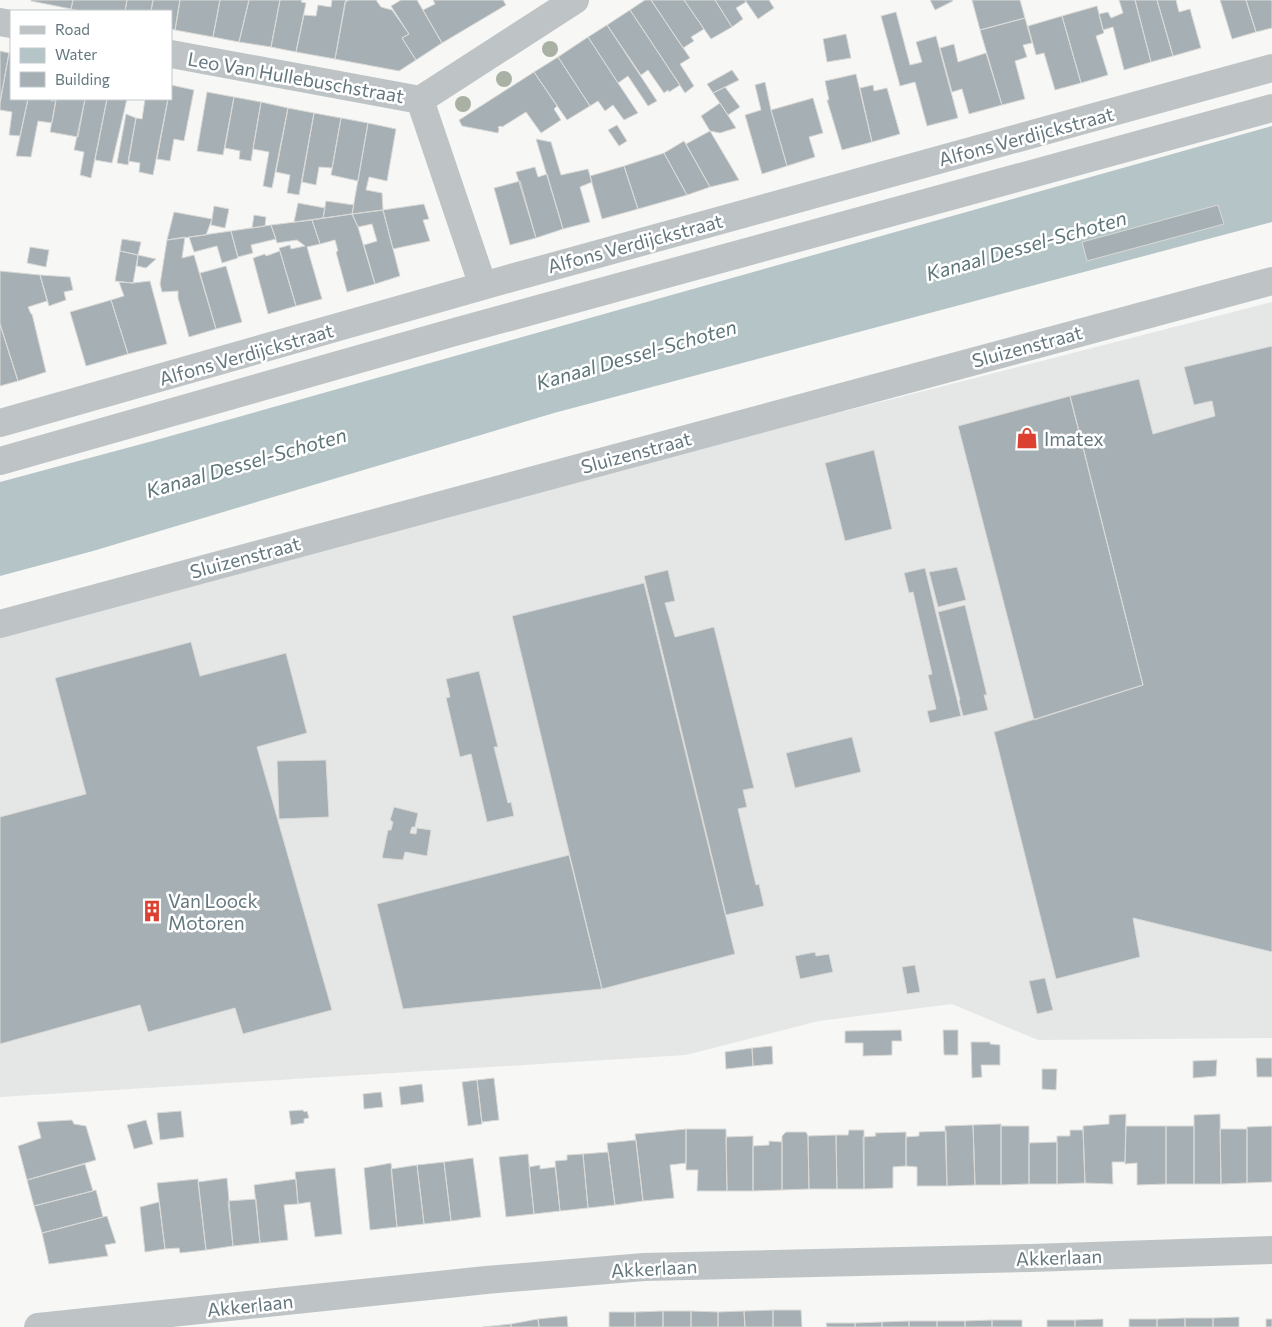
<svg xmlns="http://www.w3.org/2000/svg" width="1272" height="1327" viewBox="0 0 1272 1327" font-family="Commissioner,sans-serif">
<rect width="100%" height="100%" fill="#f7f7f5"/>
<path fill="#e5e7e6" d="M1272,302V1038L1038,1040L952,1004L819,1021L686,1055L0,1097V625L94,603Z"/>
<path fill="#b5c4c6" d="M1272,126V222L554,413L93,551L0,576V482L149,442Z"/>
<path fill="#a6b0b4" stroke="#d9d9d7" d="M31,0H73L71,9L31,1Z
M73,0H127L125,11H81L71,9Z
M127,0H153L151,11H125Z
M153,0H180L175,30L171,29V11H151Z
M180,0H220L213,37L175,30Z
M220,0H249L239,42L213,37Z
M249,0H280L271,47L239,42Z
M280,0H302L301,2L306,3L296,52L271,47Z
M332,0H346L335,59L296,52L304,15L316,16L318,5L331,7Z
M349,0H376L381,7L392,10L409,34L402,38L416,60L399,71L335,59L345,2Z
M401,0H417L442,43L416,60L402,38L409,34L391,6Z
M433,0H503L506,5L442,43L423,10L435,4Z
M645,0H651L690,58L680,64L694,86L685,93L630,10Z
M651,0H684L704,29L691,37L694,41L683,48Z
M684,0H715L732,27L711,39Z
M715,0H745L746,2L736,8L743,19L732,27Z
M745,0H769L774,8L758,19Z
M930,0H952L953,1L935,10Z
M972,0H1020L1025,18L980,30Z
M1119,0H1135L1151,62L1124,70L1113,27L1103,30L1099,14L1108,12L1111,18L1123,13Z
M1135,0H1157L1173,56L1151,62Z
M1157,0H1176L1179,12L1190,9L1201,48L1173,56Z
M1220,0H1246L1256,32L1232,39Z
M1246,0H1272V28L1256,32Z
M1097,6L1104,33L1096,36L1108,75L1081,83L1062,16Z
M630,10L680,85L669,92L668,90L664,93L648,70L641,75L607,25Z
M896,12L910,65L922,62L916,42L936,36L958,118L927,126L915,82L900,86L881,16Z
M1062,16L1081,83L1055,90L1044,53L1036,55L1028,26Z
M1025,18L1032,43L1023,45L1027,57L1015,61L1025,99L1002,105L980,30Z
M607,25L657,101L648,106L628,76L618,83L588,37Z
M846,34L851,58L827,62L823,39Z
M588,37L618,83L638,113L624,120L613,105L605,111L598,101L590,106L558,57Z
M954,44L958,62L986,53L1002,105L969,114L962,89L952,92L940,48Z
M0,51L9,53L0,103Z
M9,53H11V99H28L20,136L9,135L12,112L0,110V103Z
M558,57L590,106L567,120L534,72Z
M732,70L739,80L713,93L707,84Z
M534,72L557,106L554,109L561,120L541,133L526,112L502,127L501,126L498,127L499,129L498,133L462,126L459,120Z
M856,74L872,142L842,150L827,100H829L825,81Z
M765,82L771,110L787,166L762,174L745,115L761,110L755,85Z
M171,85L194,90L184,141L174,139L170,161L157,159L168,99H171Z
M873,85L874,91L887,88L900,134L872,142L860,88Z
M725,87L740,107L728,115L713,93Z
M207,92L234,97L223,155L197,151Z
M234,97L261,102L251,161L239,159L240,151L225,148Z
M813,98L823,133L809,137L815,157L787,166L771,110Z
M28,99H52L51,101L56,100L52,123L38,121L31,157L16,156Z
M56,99H85L78,137L50,132Z
M85,99H107L91,178L80,175L84,152L74,150Z
M107,99H127L112,163L95,160Z
M145,99H168L153,175L139,172L140,163L128,161L136,118L142,119Z
M261,102L288,108L272,188L263,186L269,152L253,149Z
M720,103L736,128L720,133L710,131L701,116Z
M288,108L314,113L299,195L287,193L290,175L276,172Z
M314,113L341,118L332,168L319,167L316,185L302,182Z
M126,114L136,118L128,165L117,163Z
M341,118L368,123L358,181L331,175Z
M368,123L396,129L387,181L369,177L366,190L382,193L383,210L352,214Z
M617,125L627,141L619,146L608,130Z
M710,131L716,141L739,180L710,187L686,144Z
M536,139L551,142L561,175L588,169L592,182L580,187L590,222L563,229Z
M684,141L710,187L687,195L664,153Z
M664,153L687,195L638,209L624,166Z
M624,166L638,209L602,219L590,176Z
M535,167L538,177L547,174L563,229L536,238L516,172Z
M520,181L536,238L510,245L494,188Z
M326,201L354,205L352,214L323,218Z
M298,203L325,208L323,218L294,222Z
M424,204L429,219L423,220L430,241L393,249L383,210Z
M1218,205L1224,224L1087,261L1082,242Z
M214,206L229,209L225,228L211,225Z
M383,210L400,276L375,284L364,245L377,241L372,224L358,227L352,214Z
M174,212L212,219L206,235L167,240Z
M352,214L358,227L375,284L347,292L336,252L338,251L335,240L320,244L312,220Z
M254,215L266,217L265,226L252,228Z
M312,220L320,244L307,247L322,299L296,306L279,248L290,245L291,249L305,246L297,240L277,243L271,225Z
M271,225L276,239L251,245L253,253L238,257L231,231Z
M231,231L238,258L222,263L217,246L194,252L189,237Z
M185,237L182,258L194,255L216,329L189,337L178,298V291L162,292L160,284L167,240Z
M122,239L141,242L138,255L120,251Z
M30,247L49,250L46,267L27,263Z
M120,251L138,255L133,283L115,281Z
M280,251L296,306L268,314L253,258L265,254L266,256Z
M138,255L156,259L146,268L137,266Z
M226,266L242,322L216,329L200,273Z
M0,271L40,275L47,301L28,307L31,314H32L46,372L18,381L0,324Z
M40,275L70,277L73,290L64,292L66,300L49,306Z
M150,281L167,344L128,354L111,300L124,296L119,282L133,283Z
M111,300L128,354L86,366L70,312Z
M0,324L18,381L0,386Z
M1272,346V952L1133,918L1140,957L1056,979L994,732L1143,685L1070,396L1139,379L1153,434L1215,416L1212,401L1194,405L1184,367Z
M1070,396L1143,685L1034,720L958,426Z
M874,450L892,529L845,541L825,463Z
M957,567L966,600L938,607L929,572Z
M925,568L961,716L930,723L927,711L936,709L928,675L932,674L913,592L909,593L904,573Z
M668,570L675,601L665,603L675,637L714,627L754,788L743,790L747,807L738,809L756,885L759,884L764,906L726,915L644,576Z
M644,583L735,954L602,989L512,616Z
M965,605L987,695H984L988,710L963,716L959,701L960,700L938,612Z
M191,642L200,676L286,653L307,733L257,747L332,1010L243,1034L235,1008L148,1032L140,1005L0,1044V817L86,794L55,678Z
M479,671L498,747H494L508,803L511,802L514,816L487,822L471,754L460,757L446,698L450,697L446,679Z
M852,737L861,772L795,788L786,753Z
M326,760L329,817L279,819L277,761Z
M394,807L418,813L415,827H412L410,833L416,834L417,828L431,830L427,856L405,852L403,860L382,858L388,830H391L393,822L390,820Z
M569,855L602,989L403,1009L377,904Z
M815,952L816,956L829,954L833,972L800,979L795,956Z
M915,965L920,992L907,994L902,967Z
M1045,978L1053,1010L1037,1014L1029,981Z
M901,1030L902,1041H892V1055L863,1056V1043H845V1031Z
M943,1030H958V1055H944Z
M971,1042H990V1044L1000,1045V1065H981L982,1077L972,1078Z
M772,1046L773,1064L753,1066L752,1048Z
M752,1048L753,1066L726,1069L725,1052Z
M1256,1058H1272V1077H1257Z
M1217,1060L1216,1076L1193,1078V1061Z
M1042,1069H1057L1056,1090L1042,1089Z
M494,1078L499,1120L482,1122L477,1080Z
M477,1080L482,1124L468,1126L462,1082Z
M422,1084L424,1102L401,1105L399,1087Z
M381,1092L383,1107L364,1109L363,1094Z
M303,1110L304,1112L307,1111L309,1118L304,1119V1123L291,1125L289,1111Z
M181,1111L184,1137L160,1140L157,1113Z
M1126,1114L1125,1162H1112L1113,1184L1085,1183L1083,1126L1109,1124V1115Z
M1220,1114L1221,1184H1194V1115Z
M72,1120L74,1124L86,1126L96,1160L27,1180L18,1146L41,1138L37,1122Z
M146,1120L153,1144L134,1149L127,1125Z
M1001,1124V1185H975L973,1125Z
M973,1125L975,1185L947,1186L945,1126Z
M1001,1126H1029V1184L1001,1185Z
M1126,1126H1166V1184L1137,1185V1163L1125,1164Z
M1166,1126H1194V1184H1166Z
M1272,1126V1182L1247,1183V1127Z
M686,1129H726L727,1191H697L698,1170H686Z
M686,1129V1163L670,1165L674,1198L643,1201L635,1134Z
M1220,1129H1247V1183L1221,1184Z
M849,1130H864V1189H837L836,1135H848Z
M1070,1130H1083L1085,1183L1057,1184V1136H1070Z
M946,1131L947,1186H917V1167L906,1166V1137L919,1136V1132Z
M786,1132H806L808,1136L809,1189L782,1190V1136Z
M906,1132V1166L893,1167V1188L864,1189L863,1137L876,1136L875,1133Z
M836,1135L837,1189H809L808,1136Z
M753,1136V1191H727L726,1137Z
M636,1140L643,1201L615,1205L607,1143Z
M769,1141L782,1142V1190L753,1191V1146L769,1145Z
M1057,1142V1184H1029V1143Z
M608,1152L615,1205L588,1208L583,1154Z
M528,1154L534,1214L506,1217L499,1157Z
M583,1154L588,1208L560,1211L555,1161L567,1160V1155Z
M473,1158L481,1217L451,1221L444,1162Z
M444,1162L451,1221L424,1224L417,1165Z
M391,1163L397,1227L370,1230L364,1168Z
M85,1164L93,1191L34,1206L27,1180Z
M417,1165L424,1224L397,1227L391,1169Z
M540,1165V1169L555,1167L560,1211L534,1214L529,1167Z
M335,1168L342,1234L315,1237L310,1202L298,1204L295,1172Z
M227,1178L233,1246L206,1250L198,1182Z
M198,1179L206,1250L180,1253L179,1248L165,1249L157,1183Z
M296,1179L298,1204L284,1205L288,1240L260,1243L254,1185Z
M96,1190L103,1217L42,1233L34,1206Z
M256,1199L260,1243L233,1246L228,1201Z
M159,1202L165,1249L145,1252L140,1207Z
M107,1216L116,1243L105,1245L108,1256L49,1264L42,1233Z
M773,1310H801L802,1327H773Z
M773,1310V1327H745L744,1311Z
M663,1311H691V1327H663Z
M663,1311V1327H635V1312Z
M691,1311L718,1312V1327H691Z
M744,1311L745,1327H718V1312Z
M609,1312H635V1327H609Z
M567,1316L568,1327H539L538,1319Z
M1239,1317V1327H1213V1318Z
M1185,1318H1213V1327H1185Z
M1185,1318V1327H1157V1319Z
M538,1319L539,1327H511V1324Z
M1103,1319V1327H1075V1320Z
M1129,1319H1157V1327H1129Z
M1266,1319H1272V1327H1266Z
M992,1320H1022V1327H992Z
M992,1320V1327H965V1321Z
M1047,1320H1075V1327H1047Z
M909,1321H937V1327H909Z
M909,1321V1327H882V1322Z
M937,1321H965V1327H937Z
M882,1322V1327H855V1323Z
M826,1323H855V1327H827Z
M511,1324V1327H483Z"/>
<g fill="none" stroke-linecap="round" stroke-linejoin="round">
<path stroke="#bec4c6" stroke-width="28" d="M0,22L11,24
M171,54L420,100L575,0
M420,100L483,286
M0,423L511,278L1272,68
M0,461L451,333L1272,108
M0,624L1272,281
M38,1327L486,1280L644,1267L1031,1258L1272,1250"/>
</g>
<g fill="#a9b1a4">
<circle cx="550" cy="49" r="8"/>
<circle cx="504" cy="79" r="8"/>
<circle cx="463" cy="104" r="8"/>
</g>
<defs>
<g id="shop-bare" transform="scale(1.725)"><path d="M-5-2.5h2.3a2.7 3.5 0 0 1 5.4 0H5L5.5 6h-11ZM-1.5-2.5h3a1.5 2.3 0 0 0-3 0Z" fill="#db4031" stroke="#fff" stroke-width="2.5" paint-order="stroke"/></g>
<g id="building-bare" transform="scale(1.725)"><path d="M-4-6H4V6H1V3H-1V6H-4ZM-2.5-4.3h1.7v1.8h-1.7ZM.8-4.3h1.7v1.8H.8ZM-2.5-1h1.7V.8h-1.7ZM.8-1h1.7V.8H.8Z" fill="#db4031" stroke="#fff" stroke-width="2.5" paint-order="stroke"/></g>
</defs>
<g fill-rule="evenodd">
<use href="#shop-bare" x="1027" y="438"/>
<use href="#building-bare" x="152" y="911"/>
</g>
<g text-anchor="middle" dominant-baseline="central" stroke-width="5" stroke-linejoin="round" paint-order="stroke">
<g font-size="19" fill="#64777e" stroke="#fff">
<text transform="translate(296 77) rotate(10)">Leo Van Hullebuschstraat</text>
<text transform="translate(1026 136) rotate(-15)">Alfons Verdijckstraat</text>
<text transform="translate(635 243) rotate(-15)">Alfons Verdijckstraat</text>
<text transform="translate(1027 346) rotate(-15)">Sluizenstraat</text>
<text transform="translate(246 354) rotate(-16)">Alfons Verdijckstraat</text>
<text transform="translate(636 452) rotate(-15)">Sluizenstraat</text>
<text transform="translate(245 557) rotate(-15)">Sluizenstraat</text>
<text transform="translate(1059 1257) rotate(-2)">Akkerlaan</text>
<text transform="translate(654 1268) rotate(-3)">Akkerlaan</text>
<text transform="translate(250 1305) rotate(-6)">Akkerlaan</text>
</g>
<g font-size="19" fill="#64777e" stroke="#fff" text-anchor="start">
<text x="1044" y="438">Imatex</text>
<text x="168" y="900">Van Loock<tspan x="168" dy="22">Motoren</tspan></text>
</g>
<g font-size="20" font-style="italic" fill="#5e7679" stroke="#fff">
<text transform="translate(1026 245) rotate(-16)">Kanaal Dessel-Schoten</text>
<text transform="translate(636 354) rotate(-16)">Kanaal Dessel-Schoten</text>
<text transform="translate(246 462) rotate(-16)">Kanaal Dessel-Schoten</text>
</g>
</g>
<rect x="10" y="10" width="162" height="90" fill="#ffffff" stroke="#c1c9cb"/>
<rect x="20" y="26" width="25" height="8" fill="#bec4c6" stroke="#c1c9cb"/>
<text x="55" y="35" font-size="15" fill="#64777e">Road</text>
<rect x="20" y="48" width="25" height="15" fill="#b5c4c6" stroke="#c1c9cb"/>
<text x="55" y="60" font-size="15" fill="#64777e">Water</text>
<rect x="20" y="72" width="25" height="15" fill="#a6b0b4" stroke="#c1c9cb"/>
<text x="55" y="85" font-size="15" fill="#64777e">Building</text>
</svg>
